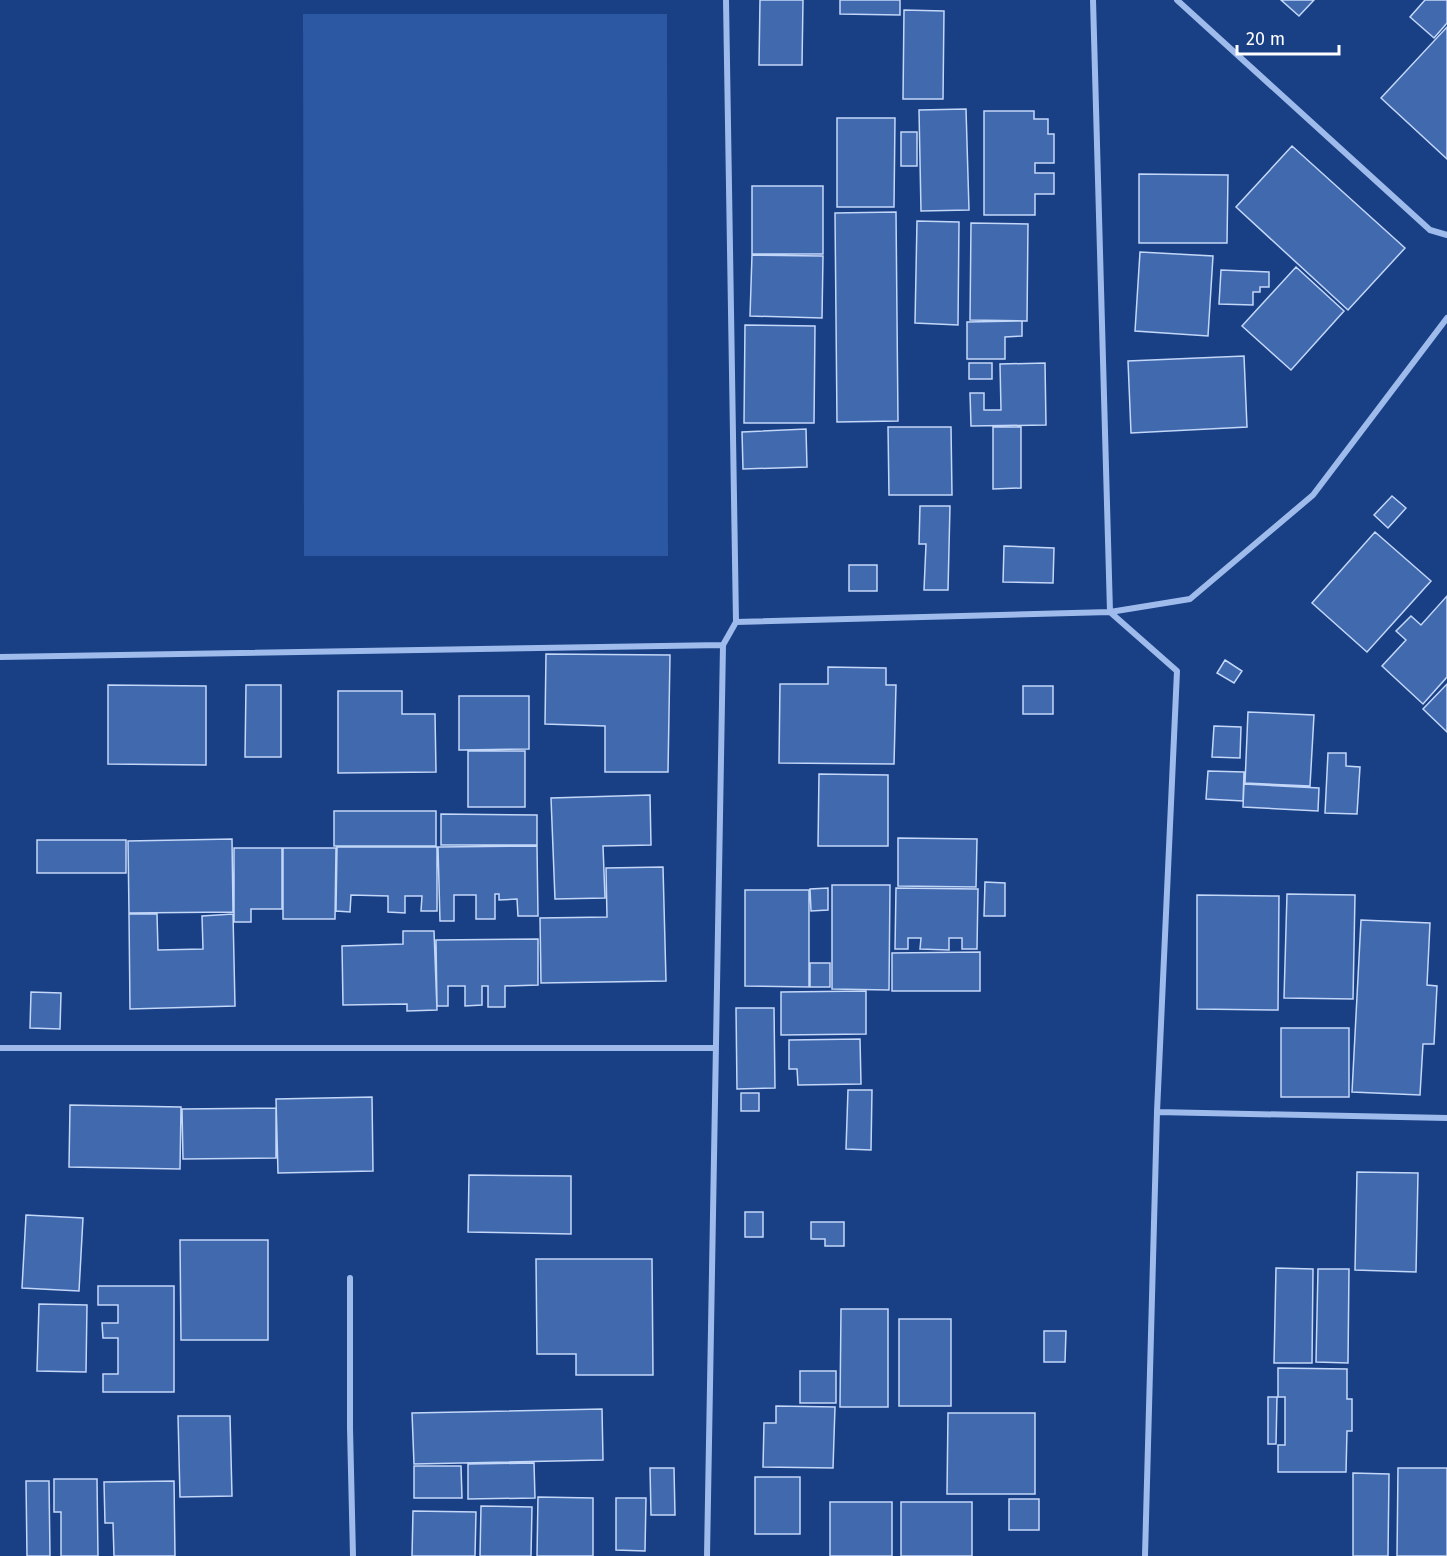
<svg xmlns="http://www.w3.org/2000/svg" width="1447" height="1556" viewBox="0 0 1447 1556" font-family="'Fira Sans',sans-serif">
<rect width="100%" height="100%" fill="#193f84"/>
<path fill="#2b57a3" d="M303,14H667L668,556H304Z"/>
<path fill="#4169ae" stroke="#c3d7f9" stroke-width="1.5" d="M760,0H803L802,65H759Z
M840,0H900V15L840,14Z
M1281,0H1314L1299,16Z
M1425,0H1447V23L1434,38L1410,17Z
M904,10L944,11L943,99H903Z
M1447,27V159L1381,98Z
M966,109L969,210L921,211L919,110Z
M984,111H1034V119H1048V134H1054V163H1035V173H1054V194H1035V215H984Z
M837,118H895L894,207H837Z
M901,132H917V166H901Z
M1292,146L1405,248L1348,310L1236,207Z
M1139,174L1228,175L1227,243H1139Z
M752,186H823V254H752Z
M896,212L898,421L837,422L835,213Z
M917,221L959,222L958,325L915,323Z
M971,223L1028,224L1027,321L970,320Z
M1140,252L1213,256L1208,336L1135,331Z
M752,255L823,256L822,318L750,316Z
M1296,267L1344,311L1291,370L1242,326Z
M1221,270L1269,272V287H1260V292H1253V305L1219,304Z
M1022,321V336L1005,337V359H967V322Z
M745,325L815,326L814,423H744Z
M1244,356L1247,427L1131,433L1128,361Z
M969,363H992V379H969Z
M1045,363L1046,425L971,426L970,393H984V410H1001L1000,364Z
M888,427H951L952,495H889Z
M993,427H1021V488L993,489Z
M806,429L807,467L743,469L742,432Z
M1392,496L1406,508L1388,528L1374,515Z
M920,506H950L948,590H924L926,544H919Z
M1375,532L1431,581L1367,652L1312,603Z
M1004,546L1054,548L1053,583L1003,582Z
M849,565H877V591H849Z
M1447,596V677L1423,704L1382,666L1406,640L1396,631L1411,616L1421,625Z
M546,654L670,655L668,772H605V726L545,724Z
M1225,660L1242,671L1234,683L1217,673Z
M828,667L886,668V685H896L894,764L779,763L780,684H828Z
M1447,684V732L1423,709Z
M108,685L206,686V765L108,764Z
M246,685H281V757H245Z
M1023,686H1053V714H1023Z
M338,691H402V714H435L436,772L338,773Z
M459,696H529V749L459,750Z
M1248,712L1314,715L1310,786L1245,783Z
M1214,726L1241,727L1240,758L1212,757Z
M468,751H525V807H468Z
M1328,753H1346V766L1360,767L1357,814L1325,813Z
M1208,771L1244,772L1243,801L1206,799Z
M819,774L888,775V846H818Z
M1244,784L1319,788L1318,811L1243,807Z
M650,795L651,845L603,846L605,898L555,899L551,798Z
M334,811H436V846H334Z
M441,814L537,815V845H441Z
M898,838L977,839L976,887L898,886Z
M232,839L233,912L129,913L128,841Z
M37,840H126V873H37Z
M537,846L538,916H518L517,899L499,900V894H495V919H476V895H454V921H440L438,847Z
M337,847H437V911H421L422,896H405V913L388,912V896L351,895L350,912L336,911Z
M234,848H282V909H251V922H234Z
M283,848H336L335,919H283Z
M663,867L666,981L541,983L540,918L607,917L606,868Z
M985,882L1005,883V916H984Z
M832,885H890L889,990L832,989Z
M828,888V910L811,911L810,889Z
M896,888L978,889L977,949H962V938H949V950L920,949L921,938H908V949H895Z
M745,890H809V987L745,986Z
M1287,894L1355,895L1353,999L1284,998Z
M1197,895L1279,896L1278,1010L1197,1009Z
M129,914H157L158,950L203,949L202,916L233,914L235,1006L130,1009Z
M1361,920L1430,923L1427,985L1437,986L1434,1044H1423L1420,1095L1352,1092Z
M403,931H434L437,1010L407,1011V1004L343,1005L342,946L403,944Z
M538,939V985L505,986V1007H488V986H482V1005L465,1006V986H448V1006H437L436,940Z
M980,952V991H892V953Z
M810,963H830V987H810Z
M866,991V1034L781,1035V992Z
M31,992L61,993L60,1029L30,1028Z
M736,1008H774L775,1088L737,1089Z
M1281,1028H1349V1097H1281Z
M860,1039L861,1084L798,1085L797,1069H789V1040Z
M848,1090H872L871,1150L846,1149Z
M741,1093H759V1111H741Z
M372,1097L373,1171L278,1173L276,1099Z
M70,1105L181,1107L180,1169L69,1167Z
M276,1108V1158L183,1159L182,1109Z
M1357,1172L1418,1173L1416,1272L1355,1270Z
M469,1175L571,1176V1234L468,1232Z
M745,1212H763V1237H745Z
M26,1215L83,1218L79,1291L22,1288Z
M811,1222H844V1246H825V1239H811Z
M180,1240H268V1340H181Z
M536,1259H652L653,1375H576V1354H537Z
M1276,1268L1313,1269L1312,1363H1274Z
M1318,1269H1349L1348,1363L1316,1362Z
M98,1286H174V1392H103V1374H118V1338H103L102,1323H118V1305H98Z
M39,1304L87,1305L86,1372L37,1371Z
M841,1309H888V1407H840Z
M899,1319H951V1406H899Z
M1044,1331H1066L1065,1362H1044Z
M1278,1368L1347,1369V1399H1352V1431H1347L1346,1472H1278V1445H1285V1397H1278Z
M800,1371H836V1403H800Z
M1268,1397H1277L1276,1444H1268Z
M776,1406L835,1407L833,1468L763,1467L764,1423H776Z
M602,1409L603,1460L414,1464L412,1413Z
M948,1413H1035V1494H947Z
M178,1416H230L232,1496L180,1497Z
M534,1463L535,1498L468,1499V1464Z
M414,1466H461L462,1498H414Z
M650,1468H674L675,1515H651Z
M1398,1468H1447V1556H1397Z
M1353,1473L1389,1474L1388,1556H1353Z
M755,1477H800V1534H755Z
M54,1479H97L98,1556H61V1512H54Z
M26,1481H49L50,1556H27Z
M174,1481L175,1556H114L113,1523H105L104,1482Z
M538,1497L593,1498V1556H537Z
M616,1498H646L645,1551L616,1550Z
M1009,1499H1039V1530H1009Z
M830,1502H892V1556H830Z
M901,1502H972V1556H901Z
M481,1506L532,1507L531,1556H480Z
M413,1511L476,1512L475,1556H412Z"/>
<g fill="none" stroke-linecap="round" stroke-linejoin="round">
<path stroke="#9ebbec" stroke-width="6" d="M726,0L736,622
M1093,0L1110,612L1177,671L1157,1112L1145,1556
M1177,0L1430,230L1447,235
M0,657L723,645L736,622L1110,612L1190,599L1313,495L1447,318
M0,1048H716
M1157,1112L1447,1118
M350,1278V1428L353,1556
M707,1556L723,645"/>
</g>
<path d="M1237 45v9h102v-9" fill="none" stroke="#ffffff" stroke-width="3"/>
<text x="1246" y="45" font-size="18" fill="#ffffff" stroke="#193f84" stroke-width="4.5" paint-order="stroke">20 m</text>
</svg>
